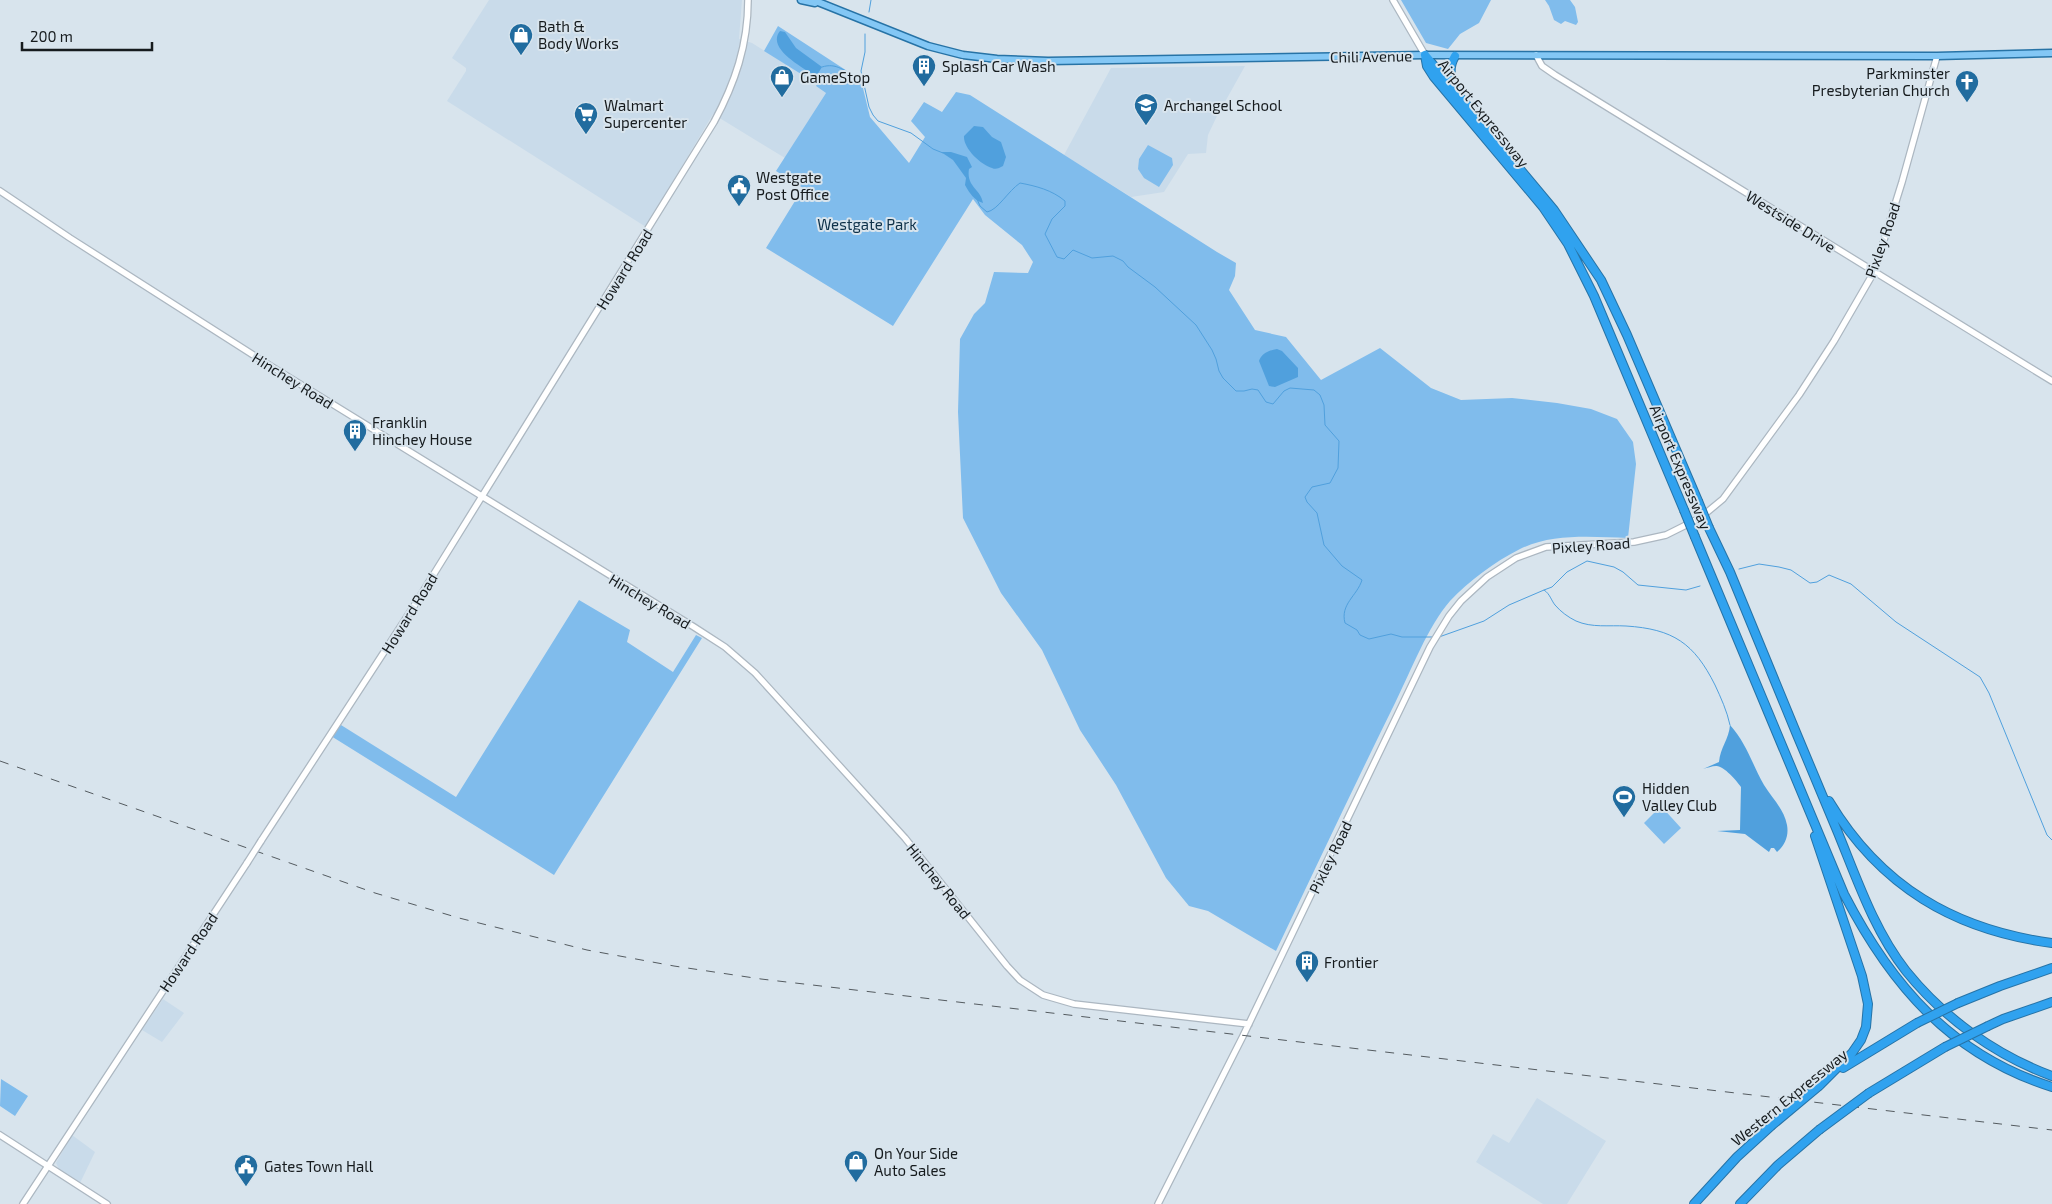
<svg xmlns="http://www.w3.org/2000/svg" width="2052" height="1204" viewBox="0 0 2052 1204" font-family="'Exo 2',sans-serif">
<rect width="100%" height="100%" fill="#d8e4ed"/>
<path fill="#c9dbea" d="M489,0H742L739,39L752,43L817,84L816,86L826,93L785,158L713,114L646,227L447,101L466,71V68L452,58Z
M1245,66L1216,118L1208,135L1206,153L1188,154L1164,192L1131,197L1064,155L1111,68Z
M163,999L184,1013L162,1042L142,1030Z
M1537,1098L1606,1141L1567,1204H1543L1476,1162L1493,1134L1509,1143Z
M72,1135L95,1152L80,1183L59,1169L56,1163Z"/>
<path fill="#80bcec" d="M1401,0H1491L1479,23L1460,34L1448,49L1426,43Z
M1545,0H1570L1575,7L1578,22L1576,25L1565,21L1561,24L1554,20L1549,6Z
M778,26L861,80L870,117L909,163L925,137L911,121L924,102L942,112L956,92L970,95L1217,252L1236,263L1235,276L1229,290L1255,330L1286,337L1321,380L1380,348L1431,388L1461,400L1512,398L1557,403L1591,409L1617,419L1633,442L1636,464L1628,538C1592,537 1553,533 1520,549C1494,562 1469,581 1450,601C1428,626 1411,671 1396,701C1355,784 1316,867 1276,951L1208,911L1189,906L1166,878L1116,785L1080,730L1042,650L1001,593L963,518L958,412L960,339L974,314L985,303L994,272L1028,273L1033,262L1022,245L985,215L973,199L893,326L766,248L803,188L776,171L826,93L816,86L817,84L764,51Z
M1148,145L1172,158L1173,165L1159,187L1144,178L1138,169L1139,159Z
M579,600L630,630L627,642L673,672L696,635L702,638L554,875L331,736L341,725L456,797Z
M1661,806L1681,828L1664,844L1644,823Z
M1,1079L28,1096L15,1116L0,1106Z"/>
<path fill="#50a0dd" d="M780,31L785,32L796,48L822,67L817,75H814C802,67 766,48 780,31Z
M974,126L983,127L992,137L1001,142L1006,157L1003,166C999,168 996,170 992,168C981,165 963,148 964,136Z
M941,152H951L967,157L972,167L969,169C966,187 981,189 983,203C974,200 970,194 965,185L966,178L953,160Z
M1277,349L1282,351L1298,368V377L1275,387L1269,386L1259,361C1261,354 1269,350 1277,349Z
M1730,725C1747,744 1752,764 1764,785C1772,798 1784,809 1787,825C1789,836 1785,845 1777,852L1774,848H1771L1769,852L1745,834L1717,831L1740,830L1741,787C1737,781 1723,765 1716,766C1712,766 1707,768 1703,769L1719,762C1720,748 1729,739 1730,725Z"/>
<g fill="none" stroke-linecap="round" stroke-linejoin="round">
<path stroke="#50a0dd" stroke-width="1" d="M869,12L871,0
M865,34V52L861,71L869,107L873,115L878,121L911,133L933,149L943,153
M822,67C837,62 844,72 857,76L862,74
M977,199L980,206L987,212C998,210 1008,191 1020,183C1036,186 1052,190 1065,201V206L1052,219L1045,234L1057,257L1064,259L1073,250L1092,258L1113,256L1123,261L1128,267L1155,287L1196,325L1212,350L1216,359L1219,371L1223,378L1236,391H1244L1252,389L1258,390L1266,402L1273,404L1284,391L1290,388L1314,390L1320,395L1324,405L1325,425L1339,441L1338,468L1330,483L1312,487L1305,497L1307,502L1317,513L1324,545L1342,566L1362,580C1357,596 1340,604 1345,623L1357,630L1360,635L1369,639L1391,634L1402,637H1432
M1739,569L1759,564L1779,567L1791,570L1810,583L1817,582L1829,575L1851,584L1896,622L1980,677L1989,693L2047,835L2052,840
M1544,590L1552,587L1567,572L1587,561L1614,567L1623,572L1638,585L1686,590L1700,586
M1439,637L1484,621L1509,605L1544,590C1550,594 1551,600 1555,605C1561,612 1568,617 1576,621C1592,628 1609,625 1626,626C1673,629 1694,643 1715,685C1721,698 1727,711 1730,725"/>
<g stroke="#acb7c1" stroke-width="8">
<path id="secondary" d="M1393,0L1425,55
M1536,55L1542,66L1555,75L2052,381
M0,191L70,238L261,360L694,627L725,647L755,673L905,838L1007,966L1020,980L1043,995L1074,1004L1249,1024
M261,841L414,606L714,122C735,83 748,45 748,0
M0,1135L107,1204
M23,1204L247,863
M1158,1204L1243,1036L1430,647L1449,616L1461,601L1487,577L1516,558L1546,547L1634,542L1666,535L1700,518L1723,499L1799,395L1834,341L1874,272L1902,182L1937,56"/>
</g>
<g stroke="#2773a6" stroke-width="9">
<path id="primary" d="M801,0L815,3
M813,0L928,46L963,55L997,59L1048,61L1425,55L1937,56L2052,53"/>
</g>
<g stroke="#2773a6" stroke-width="10">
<path id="highway" d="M1425,55L1427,66L1434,77L1543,207L1568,244L1594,296L1684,510
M1425,55L1554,210L1601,280L1627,335L1698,501
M1455,56C1448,68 1450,78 1457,90
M1709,528L1730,572C1765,657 1800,743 1836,828C1856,876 1873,929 1906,971C1944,1018 1995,1055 2052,1076
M1695,537L1844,894C1891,985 1951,1055 2052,1087
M1829,801C1880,886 1954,930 2052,943
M1815,836L1862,976L1868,1004L1866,1027L1861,1040L1852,1053L1819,1086
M1958,1003L2000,986L2052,968
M1988,1026L2003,1019L2052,1002
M1843,1068L1917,1023
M1869,1093L1945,1047
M1694,1204L1737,1157L1771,1126
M1740,1204L1778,1165L1819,1130"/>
</g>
<use href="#secondary" stroke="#fff" stroke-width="5.5"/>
<use href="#primary" stroke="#83c7f5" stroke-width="6"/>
<use href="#highway" stroke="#30a2ef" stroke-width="8"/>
<path stroke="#545b60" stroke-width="1" stroke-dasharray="9 9" stroke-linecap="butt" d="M0,761L375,893L459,918L587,950L674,966L761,979L2052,1130"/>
<g stroke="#acb7c1" stroke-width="8" stroke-linecap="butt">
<path id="secondary-bridge" d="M247,863L261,841"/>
</g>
<g stroke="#2773a6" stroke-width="10" stroke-linecap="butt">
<path id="highway-bridge" d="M1698,501L1709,528
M1684,510L1695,537
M1917,1023L1958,1003
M1945,1047L1988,1026
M1771,1126L1819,1086
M1819,1130L1869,1093"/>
</g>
<use href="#secondary-bridge" stroke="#fff" stroke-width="5.5"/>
<use href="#highway-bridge" stroke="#30a2ef" stroke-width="8"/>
</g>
<defs>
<g id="shop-pin" transform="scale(1.25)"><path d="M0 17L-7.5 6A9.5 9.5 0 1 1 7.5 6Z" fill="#216c9f" stroke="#d8e4ed"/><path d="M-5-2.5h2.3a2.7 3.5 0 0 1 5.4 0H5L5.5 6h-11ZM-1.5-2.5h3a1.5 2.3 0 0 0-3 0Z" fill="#fff"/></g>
<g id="building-pin" transform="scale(1.25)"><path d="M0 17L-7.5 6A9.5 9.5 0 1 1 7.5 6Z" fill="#216c9f" stroke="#d8e4ed"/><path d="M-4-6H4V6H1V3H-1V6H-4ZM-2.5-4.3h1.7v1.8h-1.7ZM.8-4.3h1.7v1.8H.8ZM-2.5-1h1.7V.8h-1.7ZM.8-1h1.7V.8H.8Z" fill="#fff"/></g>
<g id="church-pin" transform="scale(1.25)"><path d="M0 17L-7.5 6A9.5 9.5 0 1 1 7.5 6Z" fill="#216c9f" stroke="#d8e4ed"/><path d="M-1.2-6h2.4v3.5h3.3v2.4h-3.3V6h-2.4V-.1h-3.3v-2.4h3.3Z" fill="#fff"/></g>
<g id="school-pin" transform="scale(1.25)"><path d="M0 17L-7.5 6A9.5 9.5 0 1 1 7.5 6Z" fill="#216c9f" stroke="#d8e4ed"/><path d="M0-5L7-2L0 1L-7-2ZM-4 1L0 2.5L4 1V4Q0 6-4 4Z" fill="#fff"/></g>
<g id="supermarket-pin" transform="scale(1.25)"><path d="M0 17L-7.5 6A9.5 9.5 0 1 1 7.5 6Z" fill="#216c9f" stroke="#d8e4ed"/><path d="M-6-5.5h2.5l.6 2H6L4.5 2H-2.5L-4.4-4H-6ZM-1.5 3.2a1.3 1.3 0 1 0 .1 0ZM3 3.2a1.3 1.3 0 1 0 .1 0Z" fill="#fff"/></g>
<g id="civic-pin" transform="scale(1.25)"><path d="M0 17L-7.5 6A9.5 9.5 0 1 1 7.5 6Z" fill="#216c9f" stroke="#d8e4ed"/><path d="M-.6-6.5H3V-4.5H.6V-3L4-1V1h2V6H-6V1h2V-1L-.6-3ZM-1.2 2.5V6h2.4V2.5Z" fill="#fff"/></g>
<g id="stadium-pin" transform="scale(1.25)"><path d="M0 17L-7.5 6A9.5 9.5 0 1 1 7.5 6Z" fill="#216c9f" stroke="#d8e4ed"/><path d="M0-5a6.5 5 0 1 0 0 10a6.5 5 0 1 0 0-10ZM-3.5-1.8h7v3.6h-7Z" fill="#fff"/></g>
</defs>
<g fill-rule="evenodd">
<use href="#shop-pin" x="521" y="35"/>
<use href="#building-pin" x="924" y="66"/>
<use href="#shop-pin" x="782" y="77"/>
<use href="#church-pin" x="1967" y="82"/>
<use href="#school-pin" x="1146" y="105"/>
<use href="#supermarket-pin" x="586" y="114"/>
<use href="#civic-pin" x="739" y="186"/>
<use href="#building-pin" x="355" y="431"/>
<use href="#stadium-pin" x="1624" y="797"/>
<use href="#building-pin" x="1307" y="962"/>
<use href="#shop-pin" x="856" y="1162"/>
<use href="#civic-pin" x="246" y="1166"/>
</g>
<g text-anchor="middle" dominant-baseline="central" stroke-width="4" stroke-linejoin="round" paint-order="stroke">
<g font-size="15" fill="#161b1e" stroke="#d8e4ed" text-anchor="start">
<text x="538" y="26">Bath &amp;<tspan x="538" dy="17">Body Works</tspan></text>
<text x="942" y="66">Splash Car Wash</text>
<text x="1950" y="73" text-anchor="end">Parkminster<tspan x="1950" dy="17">Presbyterian Church</tspan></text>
<text x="800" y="77">GameStop</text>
<text x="604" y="105">Walmart<tspan x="604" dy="17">Supercenter</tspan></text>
<text x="1164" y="105">Archangel School</text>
<text x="756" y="177">Westgate<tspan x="756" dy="17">Post Office</tspan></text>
<text x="372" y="422">Franklin<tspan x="372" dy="17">Hinchey House</tspan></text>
<text x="1642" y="788">Hidden<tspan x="1642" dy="17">Valley Club</tspan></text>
<text x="1324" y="962">Frontier</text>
<text x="874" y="1153">On Your Side<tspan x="874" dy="17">Auto Sales</tspan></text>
<text x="264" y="1166">Gates Town Hall</text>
</g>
<g font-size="15" fill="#161b1e" stroke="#d8e4ed">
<text transform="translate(1371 56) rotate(-1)">Chili Avenue</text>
<text transform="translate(1484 113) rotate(51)">Airport Expressway</text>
<text transform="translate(1791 221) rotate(32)">Westside Drive</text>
<text transform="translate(1882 240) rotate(-71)">Pixley Road</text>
<text transform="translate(624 269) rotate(-58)">Howard Road</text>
<text transform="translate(293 380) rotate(32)">Hinchey Road</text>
<text transform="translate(1681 467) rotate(67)">Airport Expressway</text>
<text transform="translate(1591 545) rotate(-4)">Pixley Road</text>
<text transform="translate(650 601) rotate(31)">Hinchey Road</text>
<text transform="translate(409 613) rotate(-58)">Howard Road</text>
<text transform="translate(1330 857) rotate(-64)">Pixley Road</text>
<text transform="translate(939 881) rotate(51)">Hinchey Road</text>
<text transform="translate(188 952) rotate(-56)">Howard Road</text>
<text transform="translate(1789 1097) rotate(-39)">Western Expressway</text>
</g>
<g font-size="15" fill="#0f324a" stroke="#d8e4ed">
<text x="867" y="224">Westgate Park</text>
</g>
</g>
<path d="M22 42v8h130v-8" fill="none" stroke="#161b1e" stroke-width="2.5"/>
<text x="30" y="42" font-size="15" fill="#161b1e" stroke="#d8e4ed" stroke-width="4" paint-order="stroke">200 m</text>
</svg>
